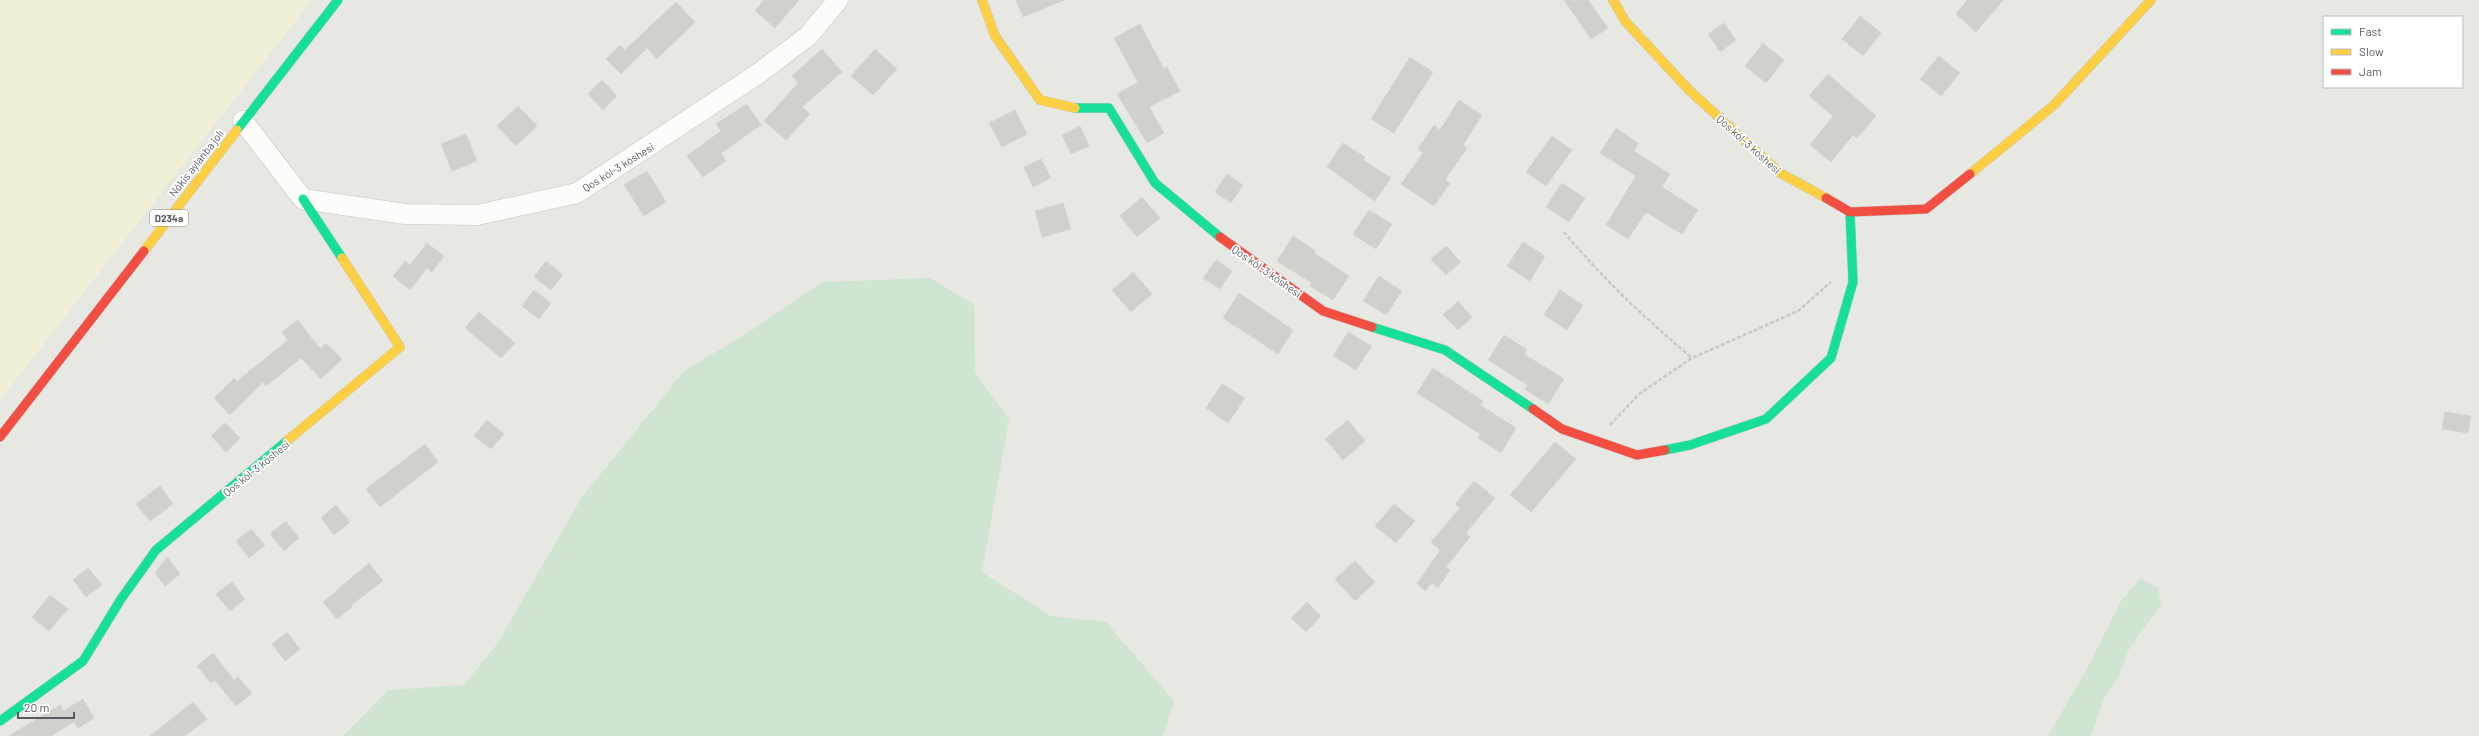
<svg xmlns="http://www.w3.org/2000/svg" width="2479" height="736" viewBox="0 0 2479 736" font-family="Barlow,sans-serif">
<rect width="100%" height="100%" fill="#e8e8e2"/>
<path fill="#d0e5d1" d="M930,278L974,304L975,372L1009,420L982,572L1051,616L1106,622L1174,701L1163,736H343L388,690L464,685L497,644L582,497L684,371L749,332L822,282Z
M2140,579L2158,587L2161,604L2128,651L2120,675L2105,696L2091,736H2048L2089,665L2121,601Z"/>
<path fill="#f1efd6" d="M0,0H312L0,400Z"/>
<path fill="#d0d0cc" stroke="#d7d7d2" d="M764,0H799L775,28L755,11Z
M1016,0H1064L1023,17Z
M1564,0H1588L1608,28L1591,39Z
M1967,0H2003L1976,32L1956,14Z
M676,2L695,22L657,59L647,48L621,74L606,59L620,45L625,50Z
M1860,16L1881,33L1863,56L1842,39Z
M1724,23L1736,40L1720,52L1708,34Z
M1140,24L1164,69L1167,67L1180,91L1149,107L1164,133L1147,143L1117,94L1138,82L1114,38Z
M1763,43L1784,60L1766,83L1745,66Z
M822,49L842,72L802,107L810,114L786,140L764,121L798,83L792,76Z
M875,49L897,69L873,95L851,76Z
M1939,56L1960,73L1941,96L1920,79Z
M1410,57L1433,72L1394,133L1371,119Z
M1828,74L1876,116L1857,138L1853,135L1831,162L1810,145L1833,116L1809,96Z
M602,80L617,96L603,110L588,94Z
M1459,100L1482,115L1463,145L1467,148L1445,180L1450,183L1434,206L1401,184L1423,153L1418,149L1434,125L1440,130Z
M747,104L761,125L721,153L726,161L703,177L687,156L721,131L716,124Z
M518,106L537,126L516,146L497,126Z
M1015,110L1027,134L1002,147L989,123Z
M1080,126L1089,146L1071,154L1062,135Z
M1616,128L1638,143L1634,151L1670,174L1662,187L1698,210L1682,234L1646,212L1628,239L1606,225L1636,176L1600,153Z
M466,134L477,161L452,171L441,144Z
M1552,136L1572,150L1546,186L1526,172Z
M1343,143L1365,157L1363,160L1391,178L1375,201L1327,167Z
M1041,159L1051,178L1033,187L1024,167Z
M647,171L666,202L644,216L624,185Z
M1227,174L1243,185L1231,203L1215,192Z
M1562,183L1585,198L1569,222L1546,207Z
M1142,197L1160,218L1137,237L1120,216Z
M1063,203L1071,229L1042,237L1035,211Z
M1369,210L1392,224L1376,249L1353,234Z
M1293,236L1316,251L1314,253L1349,276L1333,300L1310,286L1312,283L1277,261Z
M1523,242L1545,256L1530,281L1507,266Z
M427,243L444,256L432,272L427,268L410,290L393,276L405,261L410,265Z
M1446,246L1461,262L1446,275L1431,259Z
M1216,260L1232,271L1220,289L1203,278Z
M546,261L563,275L551,290L534,277Z
M1133,272L1152,294L1131,312L1112,290Z
M1379,276L1402,291L1386,315L1363,301Z
M534,290L551,303L539,319L522,306Z
M1560,290L1583,305L1567,330L1544,315Z
M1239,293L1293,330L1278,354L1223,318Z
M1458,301L1472,317L1458,330L1443,315Z
M479,312L515,343L501,358L465,328Z
M298,320L320,349L326,343L342,359L321,379L301,358L266,386L263,382L230,415L214,398L234,378L237,381L288,340L282,332Z
M1348,332L1372,346L1356,370L1333,356Z
M1504,335L1527,350L1524,354L1564,379L1548,404L1525,389L1528,385L1488,360Z
M1433,368L1483,401L1480,405L1516,428L1501,453L1478,438L1480,434L1417,393Z
M1222,384L1245,398L1228,423L1206,408Z
M2445,412L2471,416L2468,433L2442,429Z
M487,420L504,434L491,449L474,436Z
M1348,420L1365,441L1343,460L1325,439Z
M225,423L240,438L226,452L211,436Z
M1555,442L1576,459L1531,512L1510,495Z
M425,444L438,462L380,507L366,489Z
M1474,481L1495,498L1466,533L1470,537L1446,567L1450,570L1438,588L1432,583L1425,591L1417,584L1440,550L1431,542L1460,508L1455,504Z
M160,486L173,504L150,521L136,504Z
M1394,504L1415,521L1396,543L1375,526Z
M336,505L350,522L334,535L321,518Z
M286,521L299,538L284,551L270,534Z
M251,529L265,545L249,558L236,541Z
M167,557L180,574L165,586L155,573Z
M1355,561L1375,582L1355,601L1335,579Z
M369,563L383,581L351,605L352,607L337,619L323,602Z
M88,568L102,585L86,597L73,580Z
M232,582L245,599L230,611L216,594Z
M50,595L68,609L49,631L32,617Z
M1307,602L1321,616L1306,632L1291,618Z
M287,632L300,649L285,661L272,644Z
M213,653L234,680L238,677L252,693L236,706L215,680L211,683L197,666Z
M83,699L94,718L78,728L74,722L51,736H9L60,705L63,711Z
M193,702L207,719L185,736H150Z"/>
<g fill="none" stroke-linecap="round" stroke-linejoin="round">
<g stroke="#c5c6c4" stroke-width="21">
<path id="street" d="M243,121L303,199L405,214L477,215L577,193L759,73L808,36L838,0"/>
</g>
<g stroke="#c5c7c5" stroke-width="10">
<path id="fast" d="M1075,108H1109L1155,183L1220,237
M237,130L338,0
M303,199L342,258
M1372,327L1445,350L1533,409
M1665,450L1690,445L1766,419L1831,358L1853,282L1850,212
M0,721L83,661L121,599L156,550L288,440"/>
</g>
<g stroke="#c5c7c5" stroke-width="10">
<path id="slow" d="M982,0L995,36L1040,100L1075,108
M1613,0L1625,21L1689,90L1780,173L1826,198
M1970,174L2054,105L2151,0
M144,251L237,130
M288,440L400,347L342,258"/>
</g>
<g stroke="#c5c7c5" stroke-width="10">
<path id="jam" d="M1826,198L1850,212L1926,209L1970,174
M1220,237L1323,311L1372,327
M1533,409L1562,429L1637,455L1665,450
M0,437L144,251"/>
</g>
<path stroke="#c6cac9" stroke-width="2.5" stroke-dasharray="4 2" stroke-linecap="butt" d="M1564,232C1602,278 1646,319 1692,358
M1610,425L1639,394L1692,358L1798,311L1831,282"/>
<use href="#street" stroke="#fcfcfb" stroke-width="20"/>
<use href="#fast" stroke="#16e098" stroke-width="9"/>
<use href="#slow" stroke="#ffcf43" stroke-width="9"/>
<use href="#jam" stroke="#f24e42" stroke-width="9"/>
<path stroke="#e1e2e1" stroke-width="3" stroke-dasharray="1 5" stroke-linecap="butt" d="M1498,736L1552,700L1639,632L1715,561L2263,0
M2340,736C2347,655 2353,574 2367,494C2391,353 2430,213 2479,79"/>
</g>
<g text-anchor="middle" dominant-baseline="central" stroke-width="3.5" stroke-linejoin="round" paint-order="stroke">
<rect fill="#fff" stroke="#8a8c90" stroke-width="1" x="150" y="210" width="38" height="16" rx="3"/>
<g font-size="10" font-weight="bold" fill="#585a60">
<text x="169" y="218">D234a</text>
</g>
<g font-size="11" fill="#585a60" stroke="#fff">
<text transform="translate(1749 144) rotate(42)">Qos kól-3 kóshesi</text>
<text transform="translate(196 163) rotate(-52)">Nókis aylanba jolı</text>
<text transform="translate(618 167) rotate(-32)">Qos kól-3 kóshesi</text>
<text transform="translate(1267 271) rotate(35)">Qos kól-3 kóshesi</text>
<text transform="translate(256 468) rotate(-39)">Qos kól-3 kóshesi</text>
</g>
</g>
<rect x="2323" y="16" width="140" height="72" fill="#ffffff" stroke="#bcbdbf"/>
<rect x="2331" y="29" width="20" height="6" fill="#16e098" stroke="#bcbdbf"/>
<text x="2359" y="36" font-size="12" fill="#585a60">Fast</text>
<rect x="2331" y="49" width="20" height="6" fill="#ffcf43" stroke="#bcbdbf"/>
<text x="2359" y="56" font-size="12" fill="#585a60">Slow</text>
<rect x="2331" y="69" width="20" height="6" fill="#f24e42" stroke="#bcbdbf"/>
<text x="2359" y="76" font-size="12" fill="#585a60">Jam</text>
<path d="M18 712v6h56v-6" fill="none" stroke="#585a60" stroke-width="2"/>
<text x="24" y="712" font-size="12" fill="#585a60" stroke="#ffffff" stroke-width="3" paint-order="stroke">20 m</text>
</svg>
